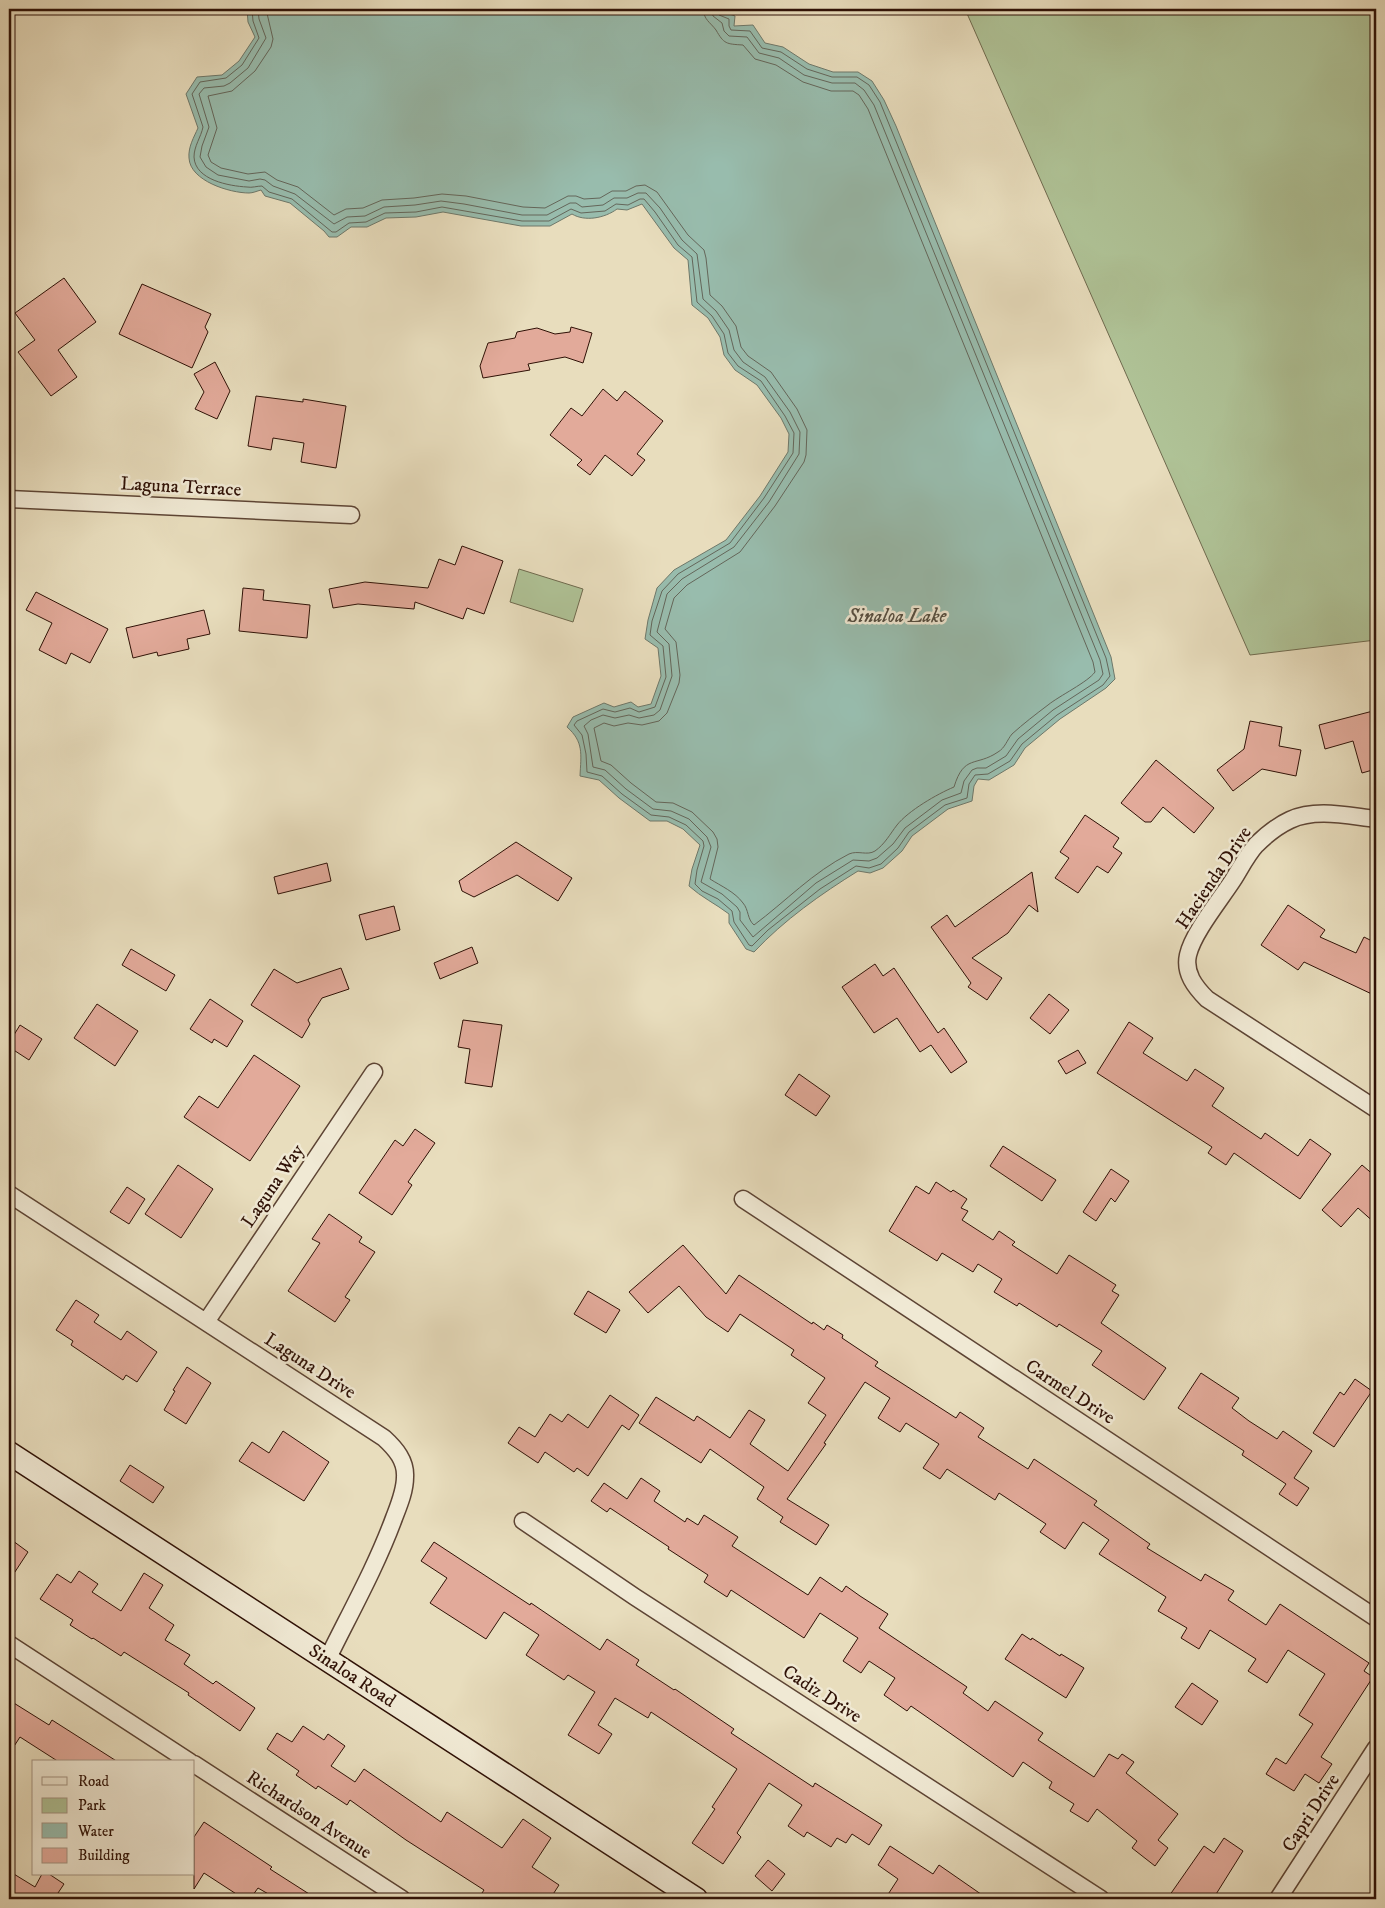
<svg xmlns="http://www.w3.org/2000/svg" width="1385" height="1908" viewBox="0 0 1385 1908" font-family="'IM FELL DW Pica',serif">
<rect width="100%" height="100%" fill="#e8ddbd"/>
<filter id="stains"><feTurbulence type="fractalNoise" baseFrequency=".004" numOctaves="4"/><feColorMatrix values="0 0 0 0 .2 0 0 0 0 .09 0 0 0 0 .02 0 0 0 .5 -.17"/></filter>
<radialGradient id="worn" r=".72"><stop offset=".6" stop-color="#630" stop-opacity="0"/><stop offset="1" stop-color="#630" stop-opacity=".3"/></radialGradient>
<path fill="#afc296" stroke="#6f6a4e" d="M965,9H1376V640L1250,655Z
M519,569L583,589L573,622L510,602Z"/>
<path fill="#98bcad" stroke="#6e786a" d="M247,9H717L735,16L734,26L753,25L765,43L783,47L809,64L833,72H858L872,81L884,100L896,126L1111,657L1115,679L1106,688L1060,719L1025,748L1014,765L989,780L978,779L974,786L972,801L948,809L912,836L902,851L883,868L870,873L858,871C821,894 784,920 754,952L746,949L729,923V914C716,904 701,897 689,886L692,869L700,845L683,829L667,821H650L619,798L599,780L580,776C581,754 584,742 567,727L573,717L604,703L614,707L631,702L638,707L651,704L661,676L658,648L645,639L648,620L657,588L674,570L726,540L760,496L788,452L789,434L781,418L757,385L735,370L724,355L720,337L708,318L692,305L688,260L674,248L642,204L627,210L617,209C605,218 585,222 572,214L550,226H521L443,212L416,217L386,218L367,227H351L337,237H329L324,231L290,203L265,196L261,190C257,191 253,193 249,193C230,193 190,181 189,158C188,147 194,137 198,128L186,94L197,77L222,75L239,61L255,37L248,22Z"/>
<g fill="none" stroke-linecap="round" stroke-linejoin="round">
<path stroke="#64665a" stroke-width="1" d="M252,9L253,21L259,38L242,65L226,78L200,82L192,94L203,127C201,137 194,146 194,157C195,180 229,186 247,187C252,188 257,186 262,186L269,192L292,199L332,232H336L349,223L366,222L385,213L416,212L442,207L522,221H549L571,209L581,213L605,211L616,204L628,205L640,199H644L655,212L678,245L692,257L697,302L712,316L724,334L728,353L738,366L761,381L785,416L794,433L793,453L764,498L730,543L678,574L662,591L652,621L650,635L663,646L666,677L655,707L639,712L630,708L615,712L603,709L577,721L574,725L582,735L586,754L587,772L602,776L622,794L651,815L669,817L686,825L703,841L704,846L697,870L695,884L702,891L718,899L732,911L734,922L749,945L752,946L768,930L820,889L856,866L869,868L881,864L898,848L909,832L945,805L967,798L969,784L975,775L988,774L1010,761L1022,744L1057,715L1103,685L1110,676L1106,658L880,102L869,85L857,77H832L807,69L781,52L762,48L750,31L731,30L729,26V19L719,15L717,9
M258,9L259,19L266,38L248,68L230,83L224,86L204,88L199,94L209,127L202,146L200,157L206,167L218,175L249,181L260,179L265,180L273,186L295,194L334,224L347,217L365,216L384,207L415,205L441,201L464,204L522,215H547L570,203H576L582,207L603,205L614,198H627L638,193H646L660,208L682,240L697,254L703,299L716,311L729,330L734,350L743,362L765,377L790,412L800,432L799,454L769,502L734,547L682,579L667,594L657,632L669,644L672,676L660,710L654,715L639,718L629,715L615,718L603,715L591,720L584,726L588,734L593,767L605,770L626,789L653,809L671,811L689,819L707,837L711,847L701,882L722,894L737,907L740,912V920L753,937L816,883L853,860L869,861L877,858L893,844L905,828L942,800L961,793L964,781L972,770L977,768H986L1006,756L1018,739L1053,710L1099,680L1103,674L1100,660L874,105L864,90L855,83H832L804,75L779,58L759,53L747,37L729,36L724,31L722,23L713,16L711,9
M266,9L273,39L271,47L255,71L232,91L208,96L217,128L208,155L211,162L221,168L248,174L265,172L277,180L298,187L334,215L346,209L363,208L382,200L414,198L442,194L466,196L523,207L545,208L568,196H576L584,199L600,198L612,191H626L636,186L645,185L657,192L688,235L704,250L706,258L710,295L722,306L736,326L741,347L748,356L771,372L797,409L807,430L806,455L804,462L775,506L740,552L687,585L674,598L665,629L676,642L680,675L679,683L667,713L659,721L642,725L628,723L614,726L604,723L594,728L601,761L611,765L631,783L656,802L673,803L692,812L713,832L717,839L718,847L710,879C721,886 735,892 743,903C749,910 747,919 754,925C785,902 813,872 849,854C858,850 867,856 875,851C885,844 890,834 897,825C908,811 937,794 954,787C964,754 976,767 998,752C1005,748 1007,740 1012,734C1023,724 1036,714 1048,705C1059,696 1088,682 1095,672L1093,662L868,109L859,95L853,91H831L803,82L776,65L755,59L743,45C726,44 724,44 716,30C710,22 704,20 703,9"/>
</g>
<path fill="#e2aa9a" stroke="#2f1106" d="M64,278L96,322L58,350L77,377L51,396L18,352L35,340L15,313Z
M142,284L211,314L205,327L208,332L192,368L119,334Z
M571,327L592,333L583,363L565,357L528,364L530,370L483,378L480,366L488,343L515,338L517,332L537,328L555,334L570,332Z
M215,362L230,391L217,419L195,409L204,392L194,374Z
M603,389L617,401L625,391L663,421L637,454L645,460L632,476L605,455L590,475L577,465L582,460L550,435L571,408L582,416Z
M256,396L303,402V399L346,406L336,468L301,462L304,443L273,438L271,450L248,446Z
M462,546L503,561L484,614L467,608L463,619L415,602L414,609L358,604L333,608L329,589L365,582L428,588L439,559L455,565Z
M243,588L264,590L263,600L310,605L307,638L239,631Z
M36,592L108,629L90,663L71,653L66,664L39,650L52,623L26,610Z
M204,610L210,634L187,639L189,649L158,656L157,652L133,658L126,628Z
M1373,711L1376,722V769L1362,773L1353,741L1325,749L1319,725Z
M1250,721L1282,727L1279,746L1301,750L1296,776L1262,769L1233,791L1217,770L1244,749Z
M1156,760L1214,808L1194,833L1163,807L1151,822H1145L1121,803Z
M1085,815L1119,838L1113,847L1122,853L1108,873L1097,866L1078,893L1055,878L1069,858L1060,852Z
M516,842L572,878L558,901L517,875L474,897L462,891L459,881Z
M327,863L331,881L278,894L274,877Z
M1032,872L1038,912L1029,905L1008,933L972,958L1002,978L987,1000L968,987L971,983L931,927L947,915L955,927Z
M1288,905L1325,930L1320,937L1356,953L1364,937L1376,943V996L1304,962L1298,970L1261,945Z
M394,906L400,930L366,940L359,915Z
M472,947L478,963L440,979L434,963Z
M131,949L175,975L166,991L122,965Z
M875,964L883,976L894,968L938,1033L944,1028L967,1062L951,1073L931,1045L920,1052L897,1018L874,1033L842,987Z
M341,968L349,989L322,998L308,1020L310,1024L302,1038L251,1005L274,969L297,983Z
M1049,994L1069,1010L1050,1034L1030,1018Z
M210,999L243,1021L227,1047L214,1039L212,1043L190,1029Z
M97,1004L138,1031L115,1066L74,1038Z
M463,1020L502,1025L492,1087L465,1083L470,1049L458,1047Z
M1129,1022L1153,1038L1143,1053L1187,1081L1195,1069L1224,1088L1212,1106L1261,1139L1265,1133L1298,1156L1310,1139L1331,1154L1300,1199L1234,1153L1226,1165L1208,1153L1212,1147L1097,1073Z
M20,1025L42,1039L29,1060L9,1047V1043Z
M1078,1050L1086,1063L1066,1074L1058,1061Z
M254,1055L300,1086L250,1161L184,1117L199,1096L218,1108Z
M799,1074L830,1096L816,1116L785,1095Z
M415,1129L435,1143L408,1182L412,1185L392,1215L359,1193L395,1140L403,1146Z
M1003,1146L1056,1180L1042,1201L990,1166Z
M178,1165L213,1189L181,1238L145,1214Z
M1362,1165L1376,1177V1224L1358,1208L1341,1227L1322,1210Z
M1111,1169L1129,1181L1115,1202L1111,1198L1096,1221L1083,1212Z
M936,1182L951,1192L953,1190L967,1199L961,1208L968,1211L962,1220L993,1240L999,1231L1015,1242L1012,1245L1057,1274L1069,1255L1116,1285L1112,1291L1119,1295L1101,1323L1166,1368L1144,1400L1092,1365L1102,1351L1059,1324L1057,1327L1019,1303L1017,1306L994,1292L1002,1279L978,1264L973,1272L942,1253L937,1261L889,1231L916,1186L929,1194Z
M127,1187L145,1199L129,1224L110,1212Z
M329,1214L362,1237L359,1242L375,1252L345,1297L350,1300L335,1322L288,1291L320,1243L312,1239Z
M683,1245L726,1294L739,1275L812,1324L813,1322L824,1330L827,1325L843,1335L842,1338L878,1362L875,1366L956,1418L960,1412L984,1428L978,1437L1028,1469L1034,1459L1097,1501L1094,1505L1150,1544L1147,1548L1201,1581L1205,1574L1234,1591L1228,1600L1266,1625L1280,1604L1369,1663L1364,1671L1373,1677L1321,1757L1332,1764L1319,1783L1305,1774L1294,1791L1266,1774L1276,1758L1286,1764L1313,1724L1299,1715L1325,1674L1288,1650L1267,1683L1248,1671L1256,1659L1210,1630L1199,1649L1181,1638L1187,1628L1158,1611L1166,1597L1099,1554L1109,1540L1083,1522L1065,1549L1040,1532L1046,1524L999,1493L995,1500L947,1469L940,1479L923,1468L939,1444L906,1423L900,1432L878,1418L890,1398L865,1382L824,1443L826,1444L787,1499L829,1525L816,1545L780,1522L783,1517L757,1499L764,1487L710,1449L701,1463L639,1423L656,1397L694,1421L697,1416L730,1438L749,1410L765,1420L750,1444L788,1471L826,1415L808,1403L825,1378L791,1355L794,1350L740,1314L728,1332L706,1317L679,1286L648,1313L629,1292Z
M588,1291L620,1310L606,1333L574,1314Z
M76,1300L99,1315L94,1322L121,1340L127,1331L157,1352L137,1382L126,1375L123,1380L71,1345L73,1341L56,1330Z
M187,1367L211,1383L186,1424L164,1410L175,1391L173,1390Z
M1201,1373L1239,1398L1232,1408L1249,1421L1277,1439L1283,1431L1312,1451L1294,1478L1309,1488L1297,1506L1279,1494L1286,1484L1242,1455L1244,1451L1178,1408Z
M1355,1379L1372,1391L1334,1447L1313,1433L1340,1392L1344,1395Z
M610,1395L639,1415L629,1430L622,1425L588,1476L577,1468L574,1472L545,1452L538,1463L508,1443L519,1427L535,1437L550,1414L562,1422L568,1414L588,1428Z
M283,1431L329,1462L304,1501L239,1461L252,1442L269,1453Z
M130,1465L164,1487L153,1503L120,1481Z
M641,1478L660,1491L654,1501L685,1522L687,1518L698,1525L704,1515L738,1537L732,1546L808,1595L820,1577L842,1592L846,1586L860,1596L888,1614L879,1628L967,1687L963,1693L988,1711L995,1701L1043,1733L1038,1740L1094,1777L1109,1754L1118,1759L1122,1754L1134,1762L1126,1773L1178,1814L1158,1840L1168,1848L1155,1866L1132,1848L1137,1841L1097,1809L1088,1822L1070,1811L1074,1804L1049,1788L1052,1782L1023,1762L1013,1777L911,1706L907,1711L884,1695L895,1678L869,1661L861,1673L843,1661L858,1638L820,1613L804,1638L731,1590L727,1597L704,1582L708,1575L668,1549L669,1547L610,1508L607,1512L591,1501L604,1483L627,1499Z
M9,1538L28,1552L9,1581Z
M434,1542L530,1605L531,1603L600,1650L607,1639L639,1660L636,1665L674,1690L675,1689L734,1729L731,1733L813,1787L815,1783L882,1825L869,1845L852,1834L846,1843L837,1838L831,1847L807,1832L804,1837L788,1826L802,1805L769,1783L737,1833L741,1837L723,1864L692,1843L715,1809L712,1807L737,1769L651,1712L648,1718L615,1698L598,1725L612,1734L599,1754L568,1735L595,1692L568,1675L564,1680L526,1655L539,1635L504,1612L486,1639L430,1603L447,1578L421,1561Z
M79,1571L98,1584L92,1592L121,1611L144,1573L163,1585L149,1608L174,1625L165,1640L190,1655L184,1664L213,1684L216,1681L255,1708L240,1731L188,1695L189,1693L124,1652L121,1656L93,1638L92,1639L70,1625L73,1620L40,1599L57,1574L71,1583Z
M1022,1634L1031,1640L1032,1638L1060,1656L1061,1654L1084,1668L1066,1698L1005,1659Z
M1192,1683L1218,1701L1202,1725L1175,1707Z
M9,1700L49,1725L52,1720L118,1762H59L20,1737L9,1754Z
M303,1726L324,1740L328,1734L345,1746L331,1766L355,1782L364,1769L441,1822L447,1812L502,1848L523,1819L551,1838L532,1867L559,1885L550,1899H478L484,1890L406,1840L350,1800L347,1805L318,1786L316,1789L296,1775L299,1771L267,1749L277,1733L292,1742Z
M204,1822L272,1867L270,1869L317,1899H277L258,1888L250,1899H244L204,1873L194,1889V1837Z
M1224,1838L1243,1851L1213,1899H1167L1204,1846L1214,1853Z
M890,1846L933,1874L939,1865L988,1899H885L898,1879L878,1865Z
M768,1860L785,1874L772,1891L755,1876Z
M9,1871L35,1887L42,1874H49L64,1884L54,1899H16L9,1895Z"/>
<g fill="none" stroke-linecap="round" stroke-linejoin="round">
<g stroke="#5d4434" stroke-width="19">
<path id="street" d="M9,499L351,515
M1376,819C1348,816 1316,808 1290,820C1277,826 1266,835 1256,845C1247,855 1240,869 1233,880C1220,900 1193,933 1188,955C1184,973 1195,987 1207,999L1376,1109
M9,1194L384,1438C396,1449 406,1461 405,1477C405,1491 399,1505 394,1518C376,1567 350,1613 327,1660
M743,1199L1376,1618
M206,1322L374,1072
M523,1521L635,1597L1101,1899
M9,1644L190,1762
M194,1764L402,1899
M1278,1899L1376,1748"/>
</g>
<g stroke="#2f1106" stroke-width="25">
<path id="secondary" d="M9,1453L696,1899"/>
</g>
<use href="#street" stroke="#f0e9d4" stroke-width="16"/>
<use href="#secondary" stroke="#f0e9d4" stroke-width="22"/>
</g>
<g text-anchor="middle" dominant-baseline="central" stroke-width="5" stroke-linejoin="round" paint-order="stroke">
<g font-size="19" fill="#2f1106" stroke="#f0e9d4">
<text transform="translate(181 487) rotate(3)">Laguna Terrace</text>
<text transform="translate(1214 878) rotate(-56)">Hacienda Drive</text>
<text transform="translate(273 1186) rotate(-56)">Laguna Way</text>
<text transform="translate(310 1366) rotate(33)">Laguna Drive</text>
<text transform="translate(1070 1392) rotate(33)">Carmel Drive</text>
<text transform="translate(352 1676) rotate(33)">Sinaloa Road</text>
<text transform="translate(822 1694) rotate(33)">Cadiz Drive</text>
<text transform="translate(1311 1813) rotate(-57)">Capri Drive</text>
<text transform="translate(309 1815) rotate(33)">Richardson Avenue</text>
</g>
<g font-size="20" font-style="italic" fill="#544d40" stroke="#f0e9d4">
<text x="897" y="616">Sinaloa Lake</text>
</g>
</g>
<rect width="1385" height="1908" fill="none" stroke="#e8ddbd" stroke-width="30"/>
<rect x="10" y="10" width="1365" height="1888" fill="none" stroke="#2f1106" stroke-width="2.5"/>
<rect x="15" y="15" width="1355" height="1878" fill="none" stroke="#2f1106"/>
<rect x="32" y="1760" width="162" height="115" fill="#f0e9d4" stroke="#a39382"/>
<rect x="42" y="1777" width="25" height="8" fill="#f0e9d4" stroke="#a39382"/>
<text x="78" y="1786" font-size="15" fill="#2f1106">Road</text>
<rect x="42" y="1798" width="25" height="15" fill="#afc296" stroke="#a39382"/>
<text x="78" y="1810" font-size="15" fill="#2f1106">Park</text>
<rect x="42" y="1823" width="25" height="15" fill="#98bcad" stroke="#a39382"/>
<text x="78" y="1836" font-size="15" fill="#2f1106">Water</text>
<rect x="42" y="1848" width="25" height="15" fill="#e2aa9a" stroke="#a39382"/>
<text x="78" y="1860" font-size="15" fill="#2f1106">Building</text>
<rect width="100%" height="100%" filter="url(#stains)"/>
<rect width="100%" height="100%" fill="url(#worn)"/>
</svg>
